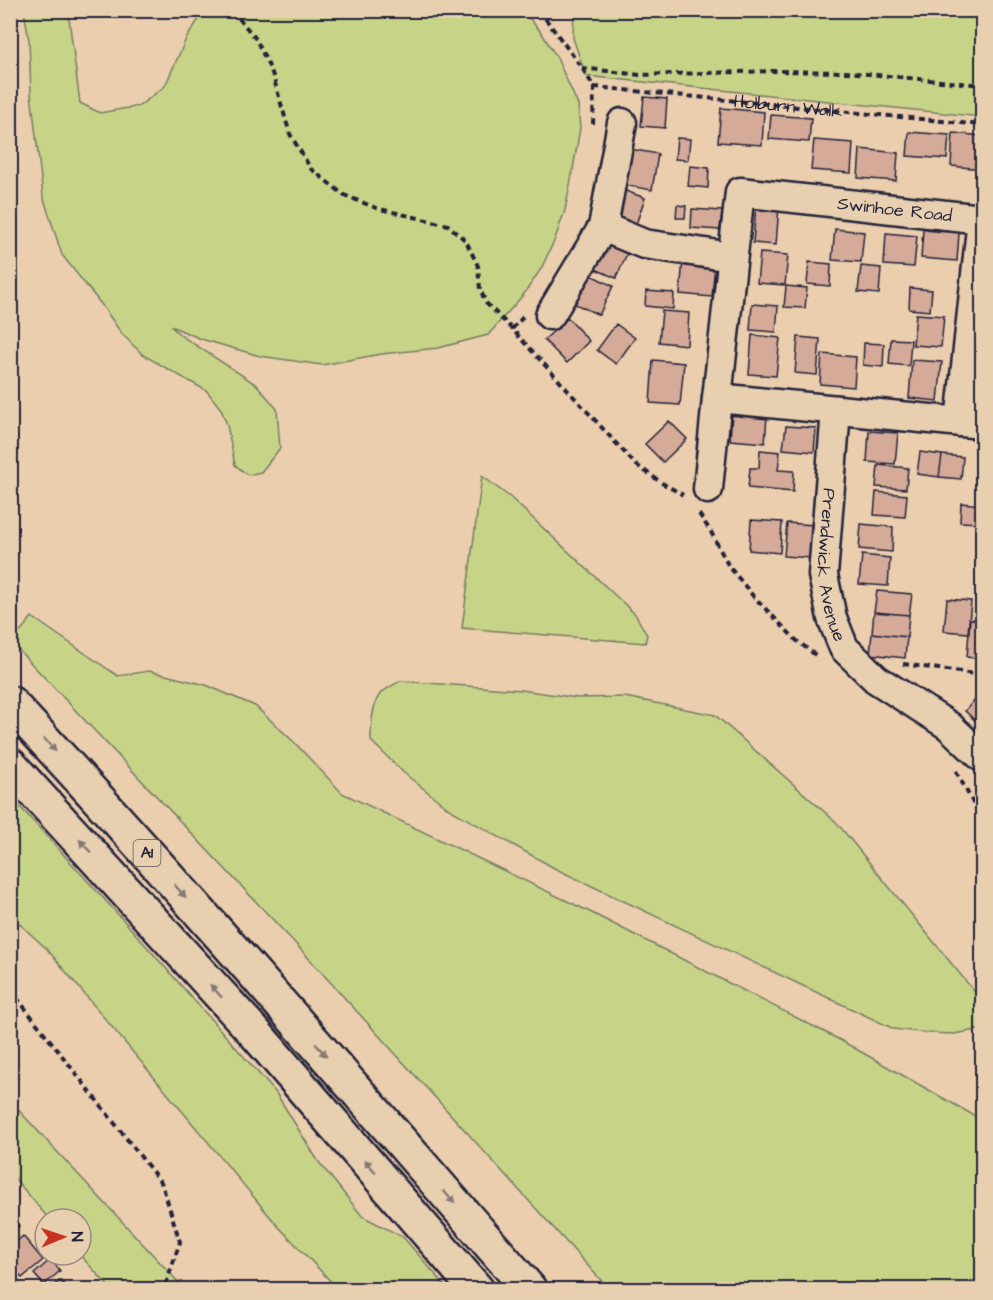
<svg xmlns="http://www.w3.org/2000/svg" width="993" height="1300" viewBox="0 0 993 1300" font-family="'Architects Daughter',sans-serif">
<rect width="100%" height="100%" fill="#ebceae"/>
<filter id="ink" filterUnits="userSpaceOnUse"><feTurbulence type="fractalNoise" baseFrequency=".0167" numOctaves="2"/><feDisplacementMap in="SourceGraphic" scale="12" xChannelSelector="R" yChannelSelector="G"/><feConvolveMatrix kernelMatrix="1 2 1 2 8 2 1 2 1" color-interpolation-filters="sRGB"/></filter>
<g filter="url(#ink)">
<path fill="#c7d488" stroke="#747b62" stroke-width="1.5" d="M24,11H68L80,103L100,113L139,106L165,86L186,39L204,11H523L541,32L556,56L578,105L580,128L572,175L565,210L555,239L541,269L524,294L488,335L438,348L381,354L322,365L260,356L201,339L171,326L180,335L257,385L277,409L280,448L261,472L248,475L235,465L227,425L221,409L207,391L143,355L122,334L101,304L62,255L43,196L31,93L29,40Z
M574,11H982V117L586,76L573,38Z
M482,476L511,498L635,614L647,635L645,643L462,628Z
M32,617L118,676L149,671L206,685L255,706L294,742L342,793L588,911L840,1040L982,1120V1289H609L293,941L11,642L17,636Z
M400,681L521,690L578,698L625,697L715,715L837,823L982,1001V1029L954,1034L929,1033L894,1029L556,869L449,809L404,773L371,741C371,728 372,705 380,694C385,689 394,685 400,681Z
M11,797L126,923L276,1093L318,1161L362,1216L403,1237L448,1289H338L277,1225L47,949L11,916Z
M11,1102L180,1284L185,1289H111L80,1255L81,1219H49L11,1174Z"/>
<path fill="#d5aa98" stroke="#22223b" stroke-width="1.5" d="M644,97L667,99L665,128L641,126Z
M721,108L764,112L762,145L718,142Z
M771,115L811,118L809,142L769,139Z
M909,132L949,135L947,159L907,156Z
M953,133L982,136V169L951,166Z
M677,138L690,139L688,160L675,159Z
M814,140L853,143L851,173L811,170Z
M630,149L658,154L652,190L623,185Z
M860,149L898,153L896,181L858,178Z
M690,166L709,168L708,188L688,186Z
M623,190L645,198L634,230L612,223Z
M677,205L686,206L685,218H676Z
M756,205L779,206L776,245L753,243Z
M692,209L722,211L720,230L691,228Z
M835,229L864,232L861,262L832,260Z
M923,230L959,233L957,261L921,258Z
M886,233L917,236L914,267L884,265Z
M606,238L629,249L616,278L593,268Z
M760,253L788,255L785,285L757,283Z
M683,259L715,262L712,297L680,294Z
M809,262L831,264L830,286L807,284Z
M861,266L881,268L879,294L858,292Z
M585,272L613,286L599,315L571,302Z
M786,286L807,288L805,308L784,307Z
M910,288L932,290L930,311L909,309Z
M646,291L674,293L673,309L645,306Z
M752,304L778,306L776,332L750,330Z
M662,311L689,313L687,345L659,342Z
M916,314L944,316L941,347L913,345Z
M568,318L589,341L567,363L544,340Z
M616,324L635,338L616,364L597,350Z
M752,335L780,338L776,376L749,374Z
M798,337L820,339L817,375L795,373Z
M891,339L911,340L909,366L889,364Z
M864,343L884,344L883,367L863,365Z
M822,354L856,357L854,387L820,384Z
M653,360L684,363L680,405L650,403Z
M912,360L942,362L938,401L909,398Z
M732,413L767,416L765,443L730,440Z
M669,421L687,439L663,462L645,444Z
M786,426L816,428L814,452L783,449Z
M869,431L898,433L895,464L867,462Z
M760,450L780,452L778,470L794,471L793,492L748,488L750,468H759Z
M920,452L942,455L939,477L917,474Z
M942,455L963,457L961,479L939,477Z
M878,465L908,468L906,489L876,487Z
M876,492L907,495L905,517L874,515Z
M961,503L982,505V523L960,522Z
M751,520L782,522L780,553L749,550Z
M787,523L814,525L812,558L784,556Z
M861,524L893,527L892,552L859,549Z
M862,555L890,558L888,586L859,584Z
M979,563H982V599L977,598Z
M877,591L912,594L909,615L874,612Z
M947,599L971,601L968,633L944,631Z
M874,612L909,615L907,637L872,633Z
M970,619L982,620V659L967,657Z
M872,633L907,637L905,658L870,654Z
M982,691V727L965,711Z
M10,1215L19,1226L10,1234Z
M23,1236L43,1260L22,1278L10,1266V1247Z
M51,1259L60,1271L44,1285L34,1274Z
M60,1280L69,1290H49Z"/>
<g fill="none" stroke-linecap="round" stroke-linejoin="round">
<g stroke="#22223b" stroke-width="33">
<g id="street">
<path d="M603,227L644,244L732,257"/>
<path d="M550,315L603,227L622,123"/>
<path id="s2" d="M717,398L740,192L982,219L960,422"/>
<path id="s3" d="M836,410L823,575L832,618L844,648L876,679L949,726L982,757"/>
<path d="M708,489L717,398L982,424"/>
</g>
</g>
<g stroke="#22223b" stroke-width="38">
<path id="highway" d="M10,703C188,894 358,1093 530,1290
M10,765L256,1034L477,1290"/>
</g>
<g stroke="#22223b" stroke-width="4" stroke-dasharray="6 4.5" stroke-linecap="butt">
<path d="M232,10L256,39L272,73L290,134L311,169L344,195L376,208L448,225L466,241L478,266L480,289L486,303L512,329L635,464L662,483L683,495"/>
<path d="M539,10L582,68L594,87L593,124"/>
<path d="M582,68L640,75L773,71L846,72L982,85"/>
<path id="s1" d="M594,87L982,125"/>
<path d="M512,329L524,316"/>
<path d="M699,514L711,532L728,565L753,596L796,640L818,657"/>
<path d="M903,664L982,675"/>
<path d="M956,771L982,820"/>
<path d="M10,989L162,1184L180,1242L164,1290"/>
</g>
<use href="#street" stroke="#e7cfaf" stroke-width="28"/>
<use href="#highway" stroke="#e7cfaf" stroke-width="33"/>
</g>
<defs><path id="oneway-solid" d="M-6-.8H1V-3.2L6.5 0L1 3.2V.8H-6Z" transform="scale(1.5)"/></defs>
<g fill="#847875">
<use href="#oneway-solid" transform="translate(50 745) rotate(47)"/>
<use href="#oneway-solid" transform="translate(85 846) rotate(-132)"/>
<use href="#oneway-solid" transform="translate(180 891) rotate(48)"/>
<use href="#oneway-solid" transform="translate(216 991) rotate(-132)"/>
<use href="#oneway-solid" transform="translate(321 1050) rotate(49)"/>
<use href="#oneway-solid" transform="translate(370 1166) rotate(-131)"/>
<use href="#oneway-solid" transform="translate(449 1197) rotate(49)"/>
</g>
</g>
<g text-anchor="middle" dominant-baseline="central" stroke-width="6" stroke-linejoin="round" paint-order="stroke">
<rect fill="#e7cfaf" stroke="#5d565e" stroke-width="1.5" x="133.5" y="840" width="27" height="26" rx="4.5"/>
<g font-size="16" font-weight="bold" fill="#22223b">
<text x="147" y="853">A1</text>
</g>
<g font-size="18" fill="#22223b" stroke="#e7cfaf">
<text stroke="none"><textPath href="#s1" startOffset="195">Holburn Walk</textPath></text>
<text stroke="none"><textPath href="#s2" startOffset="363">Swinhoe Road</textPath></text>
<text stroke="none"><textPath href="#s3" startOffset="156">Prendwick Avenue</textPath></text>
</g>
</g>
<rect width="993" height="1300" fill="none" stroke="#e7cfaf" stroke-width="36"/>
<rect x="18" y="18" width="957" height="1264" fill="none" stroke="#22223b" stroke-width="2" filter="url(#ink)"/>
<g transform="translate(63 1237) rotate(88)"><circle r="28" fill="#e7cfaf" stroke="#988a81" stroke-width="1.5"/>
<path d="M0-4.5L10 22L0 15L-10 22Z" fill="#c8321e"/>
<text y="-9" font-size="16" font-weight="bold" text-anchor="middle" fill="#22223b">N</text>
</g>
</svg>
